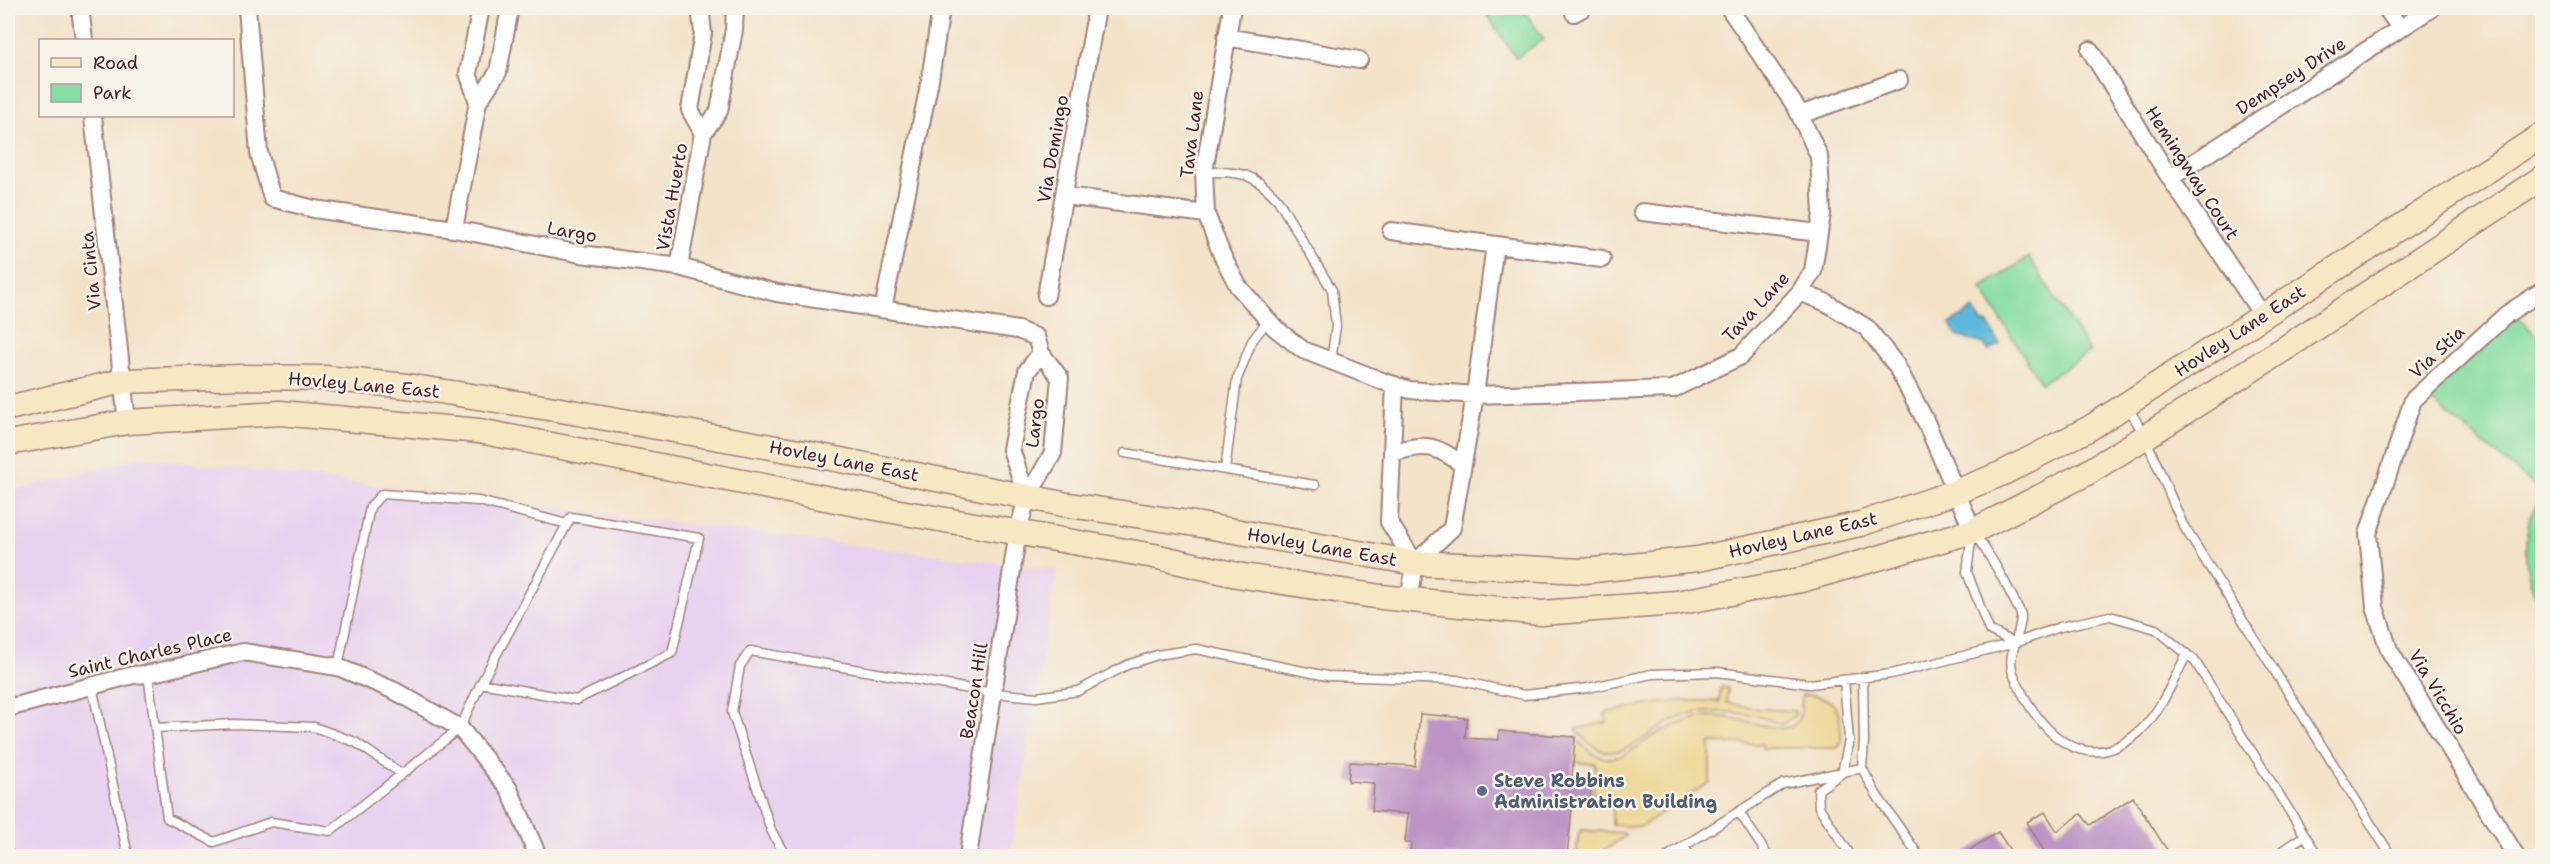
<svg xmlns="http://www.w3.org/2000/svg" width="2550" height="864" viewBox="0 0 2550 864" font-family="'Shantell Sans',sans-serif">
<rect width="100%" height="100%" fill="#f7f3e8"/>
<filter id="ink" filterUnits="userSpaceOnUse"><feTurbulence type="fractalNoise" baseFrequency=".0167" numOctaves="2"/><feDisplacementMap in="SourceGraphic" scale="12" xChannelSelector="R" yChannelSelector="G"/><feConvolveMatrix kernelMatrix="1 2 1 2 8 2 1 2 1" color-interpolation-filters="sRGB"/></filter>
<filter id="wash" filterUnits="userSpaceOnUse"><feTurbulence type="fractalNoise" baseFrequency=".008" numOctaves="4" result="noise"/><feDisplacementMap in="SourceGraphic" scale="24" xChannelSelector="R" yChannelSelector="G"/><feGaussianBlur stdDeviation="1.35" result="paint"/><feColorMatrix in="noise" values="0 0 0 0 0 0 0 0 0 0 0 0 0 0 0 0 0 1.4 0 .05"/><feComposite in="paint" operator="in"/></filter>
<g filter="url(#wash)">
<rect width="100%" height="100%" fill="#f3e3c9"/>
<path fill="#e7d2ef" d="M143,457L1057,570L1010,856H8V492Z"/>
<path fill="#86dea2" stroke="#687e66" stroke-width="1.5" d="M1482,8H1522L1544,39L1516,58Z
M2029,257L2090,352L2041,383L1981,288Z
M2514,314L2542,340V492L2426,397Z
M2542,495V610C2527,584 2521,550 2530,520C2532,511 2538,502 2542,495Z"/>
<path fill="#eeda9e" stroke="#9c7c64" stroke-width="1.5" d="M1721,687L1728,688L1727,703L1760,709L1795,711V715L1783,724C1776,723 1769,719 1761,717C1739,712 1718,710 1696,713C1646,720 1618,786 1576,729L1607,722L1605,713C1643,705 1680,698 1719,702Z
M1802,695C1839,695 1841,711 1841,744H1838V748H1762V744L1710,743V782L1640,827L1612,825L1613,795L1593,793L1595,764L1573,762L1575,737C1606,775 1625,754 1657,734C1670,726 1686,721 1700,717C1725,711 1777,733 1790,727C1803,722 1801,706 1802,695Z
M1581,830L1624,833L1625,834L1624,837L1595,856H1576L1579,833Z"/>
<path fill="#5cb8da" stroke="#536c82" stroke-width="1.5" d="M1973,309L1982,322L1988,324L2000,344L1989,351L1984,344L1957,336L1950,324Z"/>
<g id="blocks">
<path fill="#bd94c6" d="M1420,714L1467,718L1465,738L1499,740V731L1575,737L1572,778L1592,779L1590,801L1573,799L1567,856L1537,853V856H1410L1411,843H1405L1408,814L1372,811L1374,783L1348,781L1350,762L1415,766Z
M2133,797L2171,856H2047L2027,822L2045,812L2057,831L2081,814L2090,825Z
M1998,832L2014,856H1960Z"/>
</g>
</g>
<g filter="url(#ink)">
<use href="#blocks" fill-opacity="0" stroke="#9e817a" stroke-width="1.5"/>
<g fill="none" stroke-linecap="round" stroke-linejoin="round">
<g stroke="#9e817a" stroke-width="11">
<path id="lane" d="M1204,172C1240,172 1252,171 1278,200L1332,290L1336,326L1331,361
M2127,405L2145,437L2183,525L2391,856
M1125,453L1315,485
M1225,470L1237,379L1252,341L1268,320
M1973,532C1989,553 2001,574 2013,598C2015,603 2020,610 2021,615C2022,633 2006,655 2013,673C2034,726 2082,782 2139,732C2161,712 2173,680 2187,654
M1972,534L1967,572L1989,630L2015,643
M338,667L370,507L382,494L479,501L567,524
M148,674L167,818L214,842L271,822L330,831L460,728L481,683L571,517L699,538L672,653L576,700L481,683
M1863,677L1864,742L1862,768L1876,794L1919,856
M1844,680L1849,740L1842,773L1818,790L1819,807L1851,856
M92,686L128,856
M155,728L234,724L314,727L355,742L402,774
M1739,812L1768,856
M1684,846L1690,856
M239,856H253
M785,856L771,830L732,712L740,666L750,651L993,693L1037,697L1078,691L1127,665L1157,655L1196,649L1327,676L1457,680L1524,695L1588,688L1652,674L1717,672L1810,684L1891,674L2015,643L2060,627L2110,616L2156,629L2194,660L2318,856
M1668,856L1783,784L1862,768
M2274,856L2304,836"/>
</g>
<g stroke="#9e817a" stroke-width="20">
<path id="street" d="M80,8L84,40
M247,8L259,153L272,198L314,209L454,229L581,254L679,267L777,293L1018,330L1036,337L1041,353
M1232,8L1204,172L1206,214L1222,255L1238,286L1275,328L1303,350L1382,381L1410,390L1475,395L1673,389L1741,356L1800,292L1813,271L1822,214L1819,156L1796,107L1729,8
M2386,8L2400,28
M1574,13L1583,8
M1226,37L1359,60
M2090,50L2170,178L2263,316
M478,102L468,73L481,8
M1800,115L1899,80
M93,116L127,422
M703,133L690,110L703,33L701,16L704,8
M2170,178L2432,8
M1065,196L1206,214
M1642,212L1819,233
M454,229L478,102L498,72L510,8
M1391,231L1602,259
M679,267L703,133L719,111L734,30L735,8
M1800,292L1827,303L1867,328L1896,365L1925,420L1973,531
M1046,296L1097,8
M883,309L930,80L941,8
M1041,353L1060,378L1053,453L1027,498L1011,449L1027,371Z
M1395,385L1389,522L1415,563
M1392,453C1425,443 1435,444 1463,465
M1409,601L1415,563L1452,528L1475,395L1495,245
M8,708L133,675L148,674L243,652L338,667L395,691L460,728L509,789L538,856
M968,856L1018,531L1027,498
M2516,856L2389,650L2375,607L2368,534L2413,400L2507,314L2542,291"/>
</g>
<g stroke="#9e817a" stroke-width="27">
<path id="secondary" d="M8,408L123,381L242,377L324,378L407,386L555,409L805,453L1063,504L1195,524L1415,563L1584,571L1698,559L1860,524L1956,492L2003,473L2090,428L2542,135
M8,443L127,422L280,413L479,431L882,509L1154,556L1237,575L1381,597L1541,613L1676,603L1801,580L1973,531L2085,474L2145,437L2287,347L2542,178"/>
</g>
<use href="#lane" stroke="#fff" stroke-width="8"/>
<use href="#street" stroke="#fff" stroke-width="16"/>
<use href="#secondary" stroke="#f7e8c3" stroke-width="24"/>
</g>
</g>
<circle fill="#5c6f8a" stroke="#f7f3e8" stroke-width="2" cx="1482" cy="791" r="6"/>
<g text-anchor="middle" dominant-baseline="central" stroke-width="5" stroke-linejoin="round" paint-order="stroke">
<g font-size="18" fill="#4a1f2b" stroke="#f7f3e8">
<text transform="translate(2291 76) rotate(-33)">Dempsey Drive</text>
<text transform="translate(1192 134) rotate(-83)">Tava Lane</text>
<text transform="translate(1053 149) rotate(-80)">Via Domingo</text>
<text transform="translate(2192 173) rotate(57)">Hemingway Court</text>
<text transform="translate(672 197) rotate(-80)">Vista Huerto</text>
<text transform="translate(572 232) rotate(10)">Largo</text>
<text transform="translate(91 271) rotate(-96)">Via Cinta</text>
<text transform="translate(1756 307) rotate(-47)">Tava Lane</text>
<text transform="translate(2240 331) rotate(-33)">Hovley Lane East</text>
<text transform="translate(2437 352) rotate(-43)">Via Stia</text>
<text transform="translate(364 385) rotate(5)">Hovley Lane East</text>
<text transform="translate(1035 423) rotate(-83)">Largo</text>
<text transform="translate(844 461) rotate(11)">Hovley Lane East</text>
<text transform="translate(1803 535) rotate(-13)">Hovley Lane East</text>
<text transform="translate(1322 547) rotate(10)">Hovley Lane East</text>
<text transform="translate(150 653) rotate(-13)">Saint Charles Place</text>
<text transform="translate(974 691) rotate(-81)">Beacon Hill</text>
<text transform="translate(2438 692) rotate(59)">Via Vicchio</text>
</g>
<g font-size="18" font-weight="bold" fill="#4e5e75" stroke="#f7f3e8" text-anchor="start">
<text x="1494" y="781">Steve Robbins<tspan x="1494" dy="21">Administration Building</tspan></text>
</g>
</g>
<rect width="2550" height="864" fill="none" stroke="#f7f3e8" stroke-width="30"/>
<rect x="39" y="39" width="195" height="78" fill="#f7f3e8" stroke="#b29e9c" stroke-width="1.5"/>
<rect x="51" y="58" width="30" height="9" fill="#f7e8c3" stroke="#b29e9c" stroke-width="1.5"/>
<text x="93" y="69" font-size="18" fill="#4a1f2b">Road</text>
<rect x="51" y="84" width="30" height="18" fill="#86dea2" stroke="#b29e9c" stroke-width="1.5"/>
<text x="93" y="99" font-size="18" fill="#4a1f2b">Park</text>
</svg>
